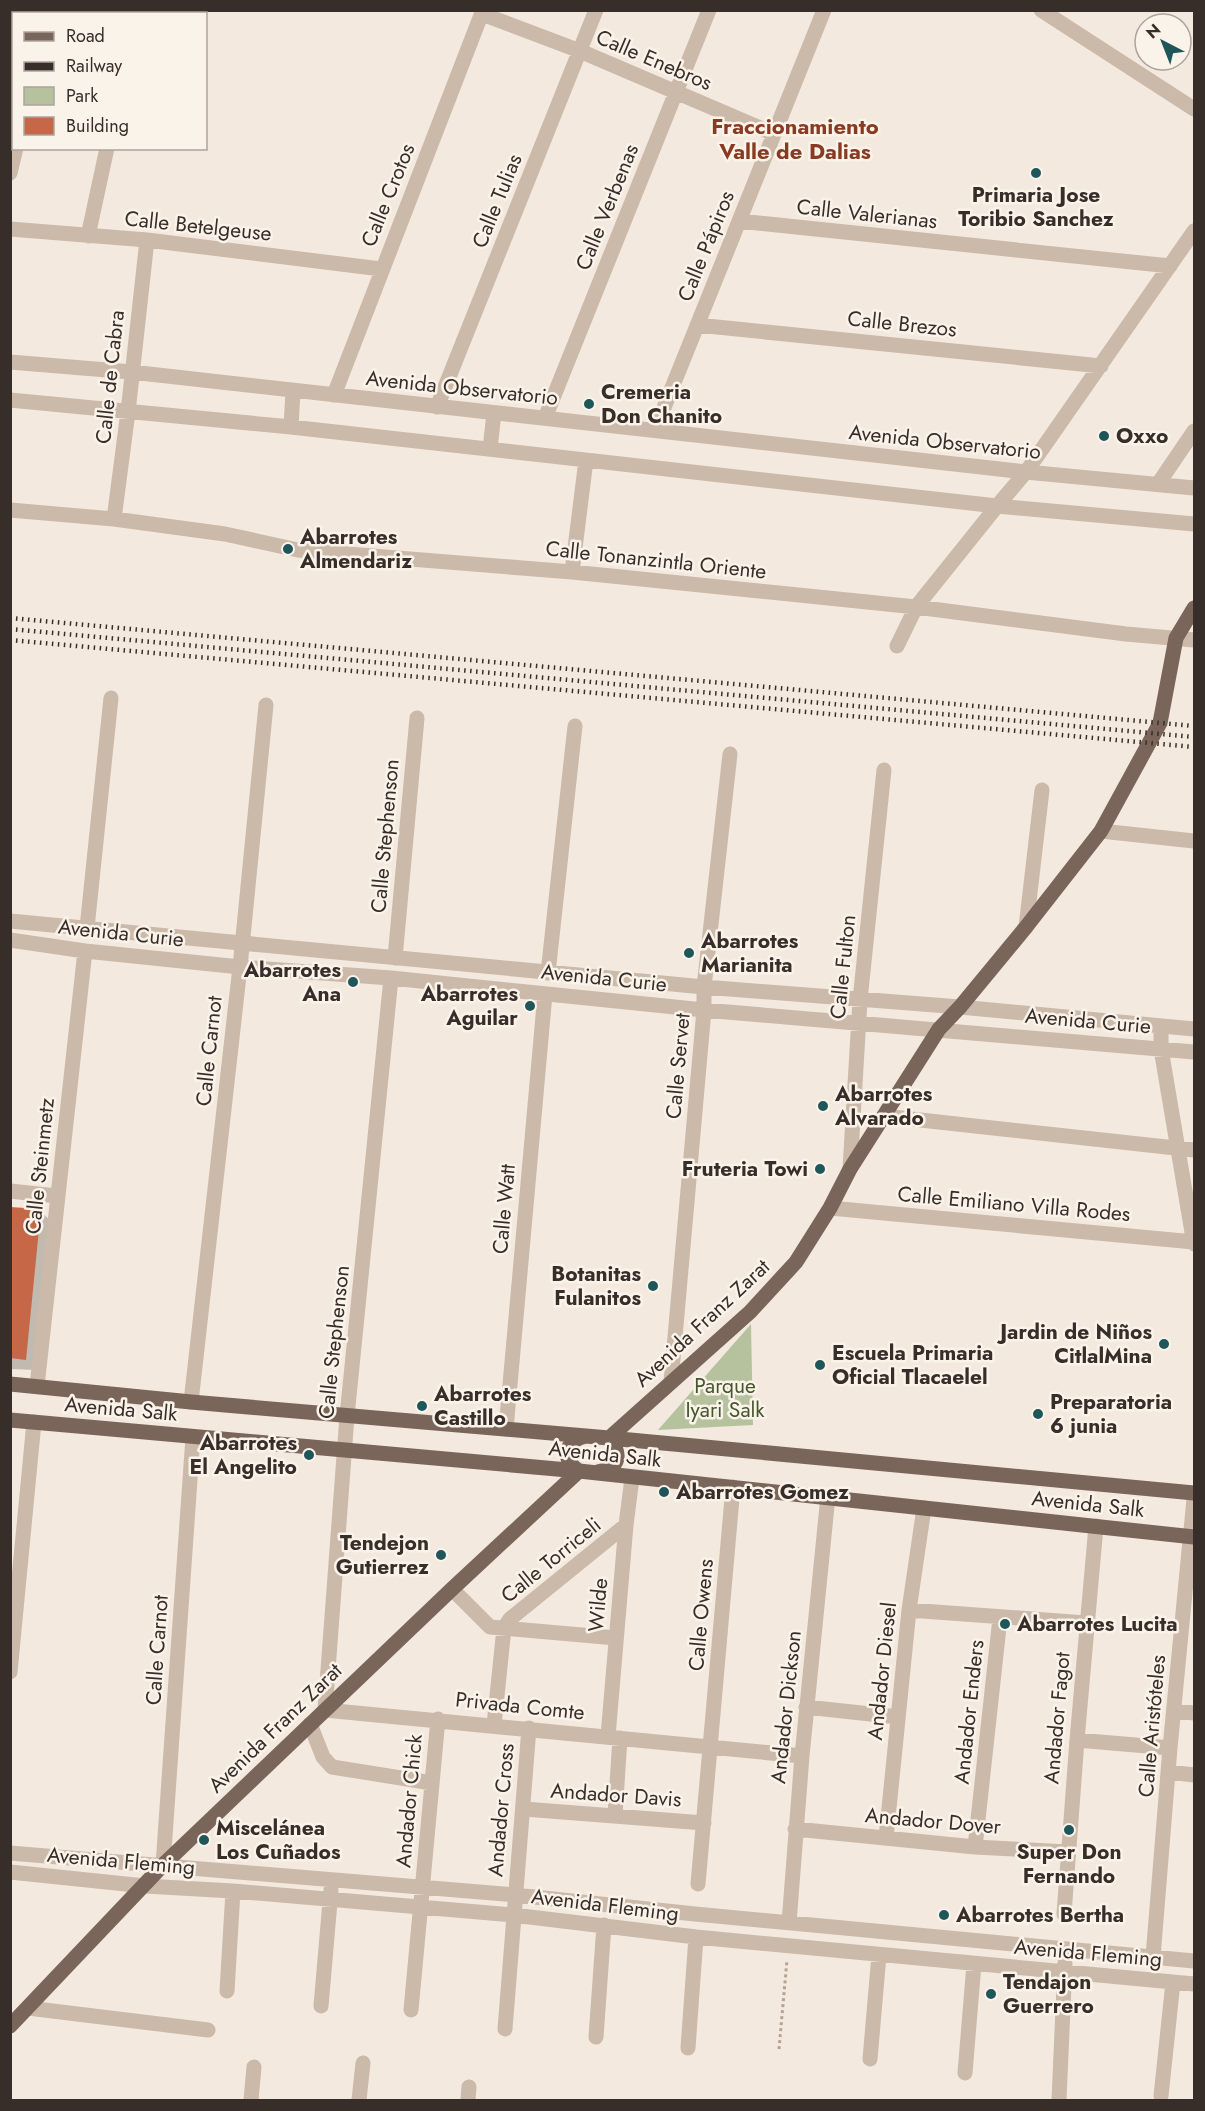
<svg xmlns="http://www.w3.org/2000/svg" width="1205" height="2111" viewBox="0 0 1205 2111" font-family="Jost,sans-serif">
<rect width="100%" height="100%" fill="#f3e9de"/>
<path fill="#b5c29d" d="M751,1324L753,1425L658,1430Z"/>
<path fill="#0003" d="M10,1208L40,1211L52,1222L37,1370L10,1369Z"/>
<path fill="#c66848" d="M10,1207L41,1209L26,1360L10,1358Z"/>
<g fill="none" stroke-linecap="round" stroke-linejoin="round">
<path stroke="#b7a393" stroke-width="3" stroke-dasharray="3 3" stroke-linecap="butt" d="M779,2049L787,1960"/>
<path stroke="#cbb9a9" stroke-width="15" d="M1041,10L1194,109
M45,14L46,10
M482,14L580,51L774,134
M10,173L16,148
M739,221L1170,266
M10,229L147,240L381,269
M88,236L107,148
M697,325L1101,366
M10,362L131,372L1026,472L1194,488
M334,395L483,10
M10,400L291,427L997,506L1194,524
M437,407L596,10
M545,418L709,10
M291,427L293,391
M655,430L824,10
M490,449L494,413
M1158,484L1194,431
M10,510L114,519L225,534L298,550L572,572L916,607L1126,634L1194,640
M114,519L128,412L147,240
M572,572L586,460
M897,646L916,607L997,506L1026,472L1194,231
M1101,831L1194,841
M10,921L704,987L960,1007L1194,1029
M1026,927L1042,790
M87,928L111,698
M10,940L85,951L240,967L391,978L704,1010L1194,1052
M395,958L417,718
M548,973L575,726
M391,978L347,1416L325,1710L802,1756
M1161,1026V1049L1194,1244
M884,1116L1194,1150
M850,1169L860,1000L884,770
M10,1191L57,1196
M830,1208L1194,1242
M671,1382L704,1010V987L730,754
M37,1386L85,951
M191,1402L240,967L266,705
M506,1429L545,994
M452,1589L490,1627L616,1638
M909,1610L1086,1623
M10,1672L34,1422
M806,1707L898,1717
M1174,1711L1194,1713
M310,1724L323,1757L332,1767L432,1783
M494,1725L504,1628L510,1619L626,1525
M608,1736L626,1525L632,1478
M1077,1740L1170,1748
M1169,1772L1194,1775
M524,1809L704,1823
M615,1815L620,1738
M795,1829L975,1847L1068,1852
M886,1838L909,1610L924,1508
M975,1847L1000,1618
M10,1853L515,1895L695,1914L1194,1961
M163,1865L193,1437
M10,1872L145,1886L233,1891L513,1915L696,1937L1194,1984
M698,1884L733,1487
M1064,1914L1077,1740L1096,1526
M789,1923L802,1756L828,1496
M1153,1957L1170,1748L1194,1499
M227,1991L233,1891
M321,2006L331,1890
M28,2008L208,2030
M411,2010L438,1719
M505,2029L529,1728
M596,2037L604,1925
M688,2048L696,1937
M870,2059L879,1955
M965,2073L974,1964
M1161,2096L1173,1982
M251,2100L254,2067
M359,2100L363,2063
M468,2100L469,2087
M1059,2100L1065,1963"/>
<path stroke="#7a655a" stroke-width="15" d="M10,1384L191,1402L609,1438L1194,1493
M10,1420L579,1471L1194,1537
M598,1472C620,1468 622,1454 609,1438L750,1312L796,1262L830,1208L850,1169L939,1029L960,1007L1026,927L1101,831L1160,723L1176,638L1194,608
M10,2026L163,1865L452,1589L579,1471C560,1459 565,1441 586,1436"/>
<path stroke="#382e29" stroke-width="4.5" stroke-dasharray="1.5 4.5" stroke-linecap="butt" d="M10,618L1194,726
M10,629L1194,737
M10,640L1194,747"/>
</g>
<g fill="#1e565a" stroke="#faf3ea" stroke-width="2">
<circle cx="1036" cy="173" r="6"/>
<circle cx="589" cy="404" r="6"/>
<circle cx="1104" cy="436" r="6"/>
<circle cx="288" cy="549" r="6"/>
<circle cx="689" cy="953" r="6"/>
<circle cx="353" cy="982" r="6"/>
<circle cx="530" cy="1006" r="6"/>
<circle cx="823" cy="1106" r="6"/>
<circle cx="820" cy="1169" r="6"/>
<circle cx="653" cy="1286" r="6"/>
<circle cx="1164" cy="1344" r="6"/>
<circle cx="820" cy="1365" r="6"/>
<circle cx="422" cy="1406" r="6"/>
<circle cx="1038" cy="1414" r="6"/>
<circle cx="309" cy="1455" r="6"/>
<circle cx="664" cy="1492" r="6"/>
<circle cx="441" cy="1555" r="6"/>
<circle cx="1005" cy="1624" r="6"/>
<circle cx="1069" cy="1830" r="6"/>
<circle cx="204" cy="1840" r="6"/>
<circle cx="944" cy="1915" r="6"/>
<circle cx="991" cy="1994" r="6"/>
</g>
<g text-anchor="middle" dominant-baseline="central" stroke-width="5" stroke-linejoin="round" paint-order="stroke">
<g font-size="21" fill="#382e29" stroke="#faf3ea">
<text transform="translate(654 60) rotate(23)">Calle Enebros</text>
<text transform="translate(388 195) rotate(-68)">Calle Crotos</text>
<text transform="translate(497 201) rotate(-68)">Calle Tulias</text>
<text transform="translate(607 207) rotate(-68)">Calle Verbenas</text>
<text transform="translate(867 214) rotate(6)">Calle Valerianas</text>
<text transform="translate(198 226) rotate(6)">Calle Betelgeuse</text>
<text transform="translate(706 246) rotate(-68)">Calle Pápiros</text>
<text transform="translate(902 324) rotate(6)">Calle Brezos</text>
<text transform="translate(110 377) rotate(-84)">Calle de Cabra</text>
<text transform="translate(462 388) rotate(6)">Avenida Observatorio</text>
<text transform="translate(945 442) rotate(6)">Avenida Observatorio</text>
<text transform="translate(656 560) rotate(6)">Calle Tonanzintla Oriente</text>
<text transform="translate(385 836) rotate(-85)">Calle Stephenson</text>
<text transform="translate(121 933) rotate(6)">Avenida Curie</text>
<text transform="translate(843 967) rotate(-84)">Calle Fulton</text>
<text transform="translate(604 978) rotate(6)">Avenida Curie</text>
<text transform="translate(1088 1021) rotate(5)">Avenida Curie</text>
<text transform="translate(209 1051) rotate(-84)">Calle Carnot</text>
<text transform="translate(678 1066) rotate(-85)">Calle Servet</text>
<text transform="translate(40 1166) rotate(-84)">Calle Steinmetz</text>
<text transform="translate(1014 1204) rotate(5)">Calle Emiliano Villa Rodes</text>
<text transform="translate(504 1209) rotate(-85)">Calle Watt</text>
<text transform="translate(702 1323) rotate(-43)">Avenida Franz Zarat</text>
<text transform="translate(334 1342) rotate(-84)">Calle Stephenson</text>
<text transform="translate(121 1409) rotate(5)">Avenida Salk</text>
<text transform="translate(605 1454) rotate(6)">Avenida Salk</text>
<text transform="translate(1088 1504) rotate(6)">Avenida Salk</text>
<text transform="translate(551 1560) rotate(-39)">Calle Torriceli</text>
<text transform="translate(598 1605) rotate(-85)">Wilde</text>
<text transform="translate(701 1615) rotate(-85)">Calle Owens</text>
<text transform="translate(157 1650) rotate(-86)">Calle Carnot</text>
<text transform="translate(882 1671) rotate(-84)">Andador Diesel</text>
<text transform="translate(520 1706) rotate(6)">Privada Comte</text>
<text transform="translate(786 1707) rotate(-84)">Andador Dickson</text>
<text transform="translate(969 1712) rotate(-84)">Andador Enders</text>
<text transform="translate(1057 1718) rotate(-85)">Andador Fagot</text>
<text transform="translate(1152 1726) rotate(-85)">Calle Aristóteles</text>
<text transform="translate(275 1728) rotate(-44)">Avenida Franz Zarat</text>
<text transform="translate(616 1795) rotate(4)">Andador Davis</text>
<text transform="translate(409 1801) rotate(-85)">Andador Chick</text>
<text transform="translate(501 1810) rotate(-85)">Andador Cross</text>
<text transform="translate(933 1821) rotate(5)">Andador Dover</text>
<text transform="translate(121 1861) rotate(5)">Avenida Fleming</text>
<text transform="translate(605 1905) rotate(7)">Avenida Fleming</text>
<text transform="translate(1088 1953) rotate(5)">Avenida Fleming</text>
</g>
<g font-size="21" font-weight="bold" fill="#382e29" stroke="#faf3ea" text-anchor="start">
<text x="1036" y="195" text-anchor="middle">Primaria Jose<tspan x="1036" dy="24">Toribio Sanchez</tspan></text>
<text x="601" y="392">Cremeria<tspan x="601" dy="24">Don Chanito</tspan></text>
<text x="1116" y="436">Oxxo</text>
<text x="300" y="537">Abarrotes<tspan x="300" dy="24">Almendariz</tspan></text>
<text x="701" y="941">Abarrotes<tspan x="701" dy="24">Marianita</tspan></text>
<text x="341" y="970" text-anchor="end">Abarrotes<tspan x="341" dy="24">Ana</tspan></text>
<text x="518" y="994" text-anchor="end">Abarrotes<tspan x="518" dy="24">Aguilar</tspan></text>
<text x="835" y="1094">Abarrotes<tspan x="835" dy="24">Alvarado</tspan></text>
<text x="808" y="1169" text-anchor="end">Fruteria Towi</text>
<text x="641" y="1274" text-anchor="end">Botanitas<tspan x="641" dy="24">Fulanitos</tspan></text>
<text x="1152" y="1332" text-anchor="end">Jardin de Niños<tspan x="1152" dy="24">CitlalMina</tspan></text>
<text x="832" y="1353">Escuela Primaria<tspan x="832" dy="24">Oficial Tlacaelel</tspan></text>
<text x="434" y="1394">Abarrotes<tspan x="434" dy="24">Castillo</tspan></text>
<text x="1050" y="1402">Preparatoria<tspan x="1050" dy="24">6 junia</tspan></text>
<text x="297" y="1443" text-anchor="end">Abarrotes<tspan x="297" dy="24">El Angelito</tspan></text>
<text x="676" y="1492">Abarrotes Gomez</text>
<text x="429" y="1543" text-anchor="end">Tendejon<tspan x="429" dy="24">Gutierrez</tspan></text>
<text x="1017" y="1624">Abarrotes Lucita</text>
<text x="216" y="1828">Miscelánea<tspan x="216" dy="24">Los Cuñados</tspan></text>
<text x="1069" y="1852" text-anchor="middle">Super Don<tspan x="1069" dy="24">Fernando</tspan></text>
<text x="956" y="1915">Abarrotes Bertha</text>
<text x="1003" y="1982">Tendajon<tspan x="1003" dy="24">Guerrero</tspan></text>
</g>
<g font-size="21" fill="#47572d" stroke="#faf3ea">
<text x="725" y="1386">Parque<tspan x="725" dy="24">Iyari Salk</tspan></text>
</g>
<g font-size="22" font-weight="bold" fill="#883b22" stroke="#faf3ea">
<text x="795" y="126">Fraccionamiento<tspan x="795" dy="25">Valle de Dalias</tspan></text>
</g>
</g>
<rect width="1205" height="2111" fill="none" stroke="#382e29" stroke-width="24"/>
<rect x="12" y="12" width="195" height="138" fill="#faf3ea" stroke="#aca49d" stroke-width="1.5"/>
<rect x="24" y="32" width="30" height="9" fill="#7a655a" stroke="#aca49d" stroke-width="1.5"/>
<text x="66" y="42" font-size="18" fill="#382e29">Road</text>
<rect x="24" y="62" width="30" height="9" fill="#382e29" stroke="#aca49d" stroke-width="1.5"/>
<text x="66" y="72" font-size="18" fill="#382e29">Railway</text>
<rect x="24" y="87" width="30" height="18" fill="#b5c29d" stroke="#aca49d" stroke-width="1.5"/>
<text x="66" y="102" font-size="18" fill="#382e29">Park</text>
<rect x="24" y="117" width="30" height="18" fill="#c66848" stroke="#aca49d" stroke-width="1.5"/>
<text x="66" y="132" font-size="18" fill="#382e29">Building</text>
<g transform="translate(1163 42) rotate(318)"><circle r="28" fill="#faf3ea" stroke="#aca49d" stroke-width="1.5"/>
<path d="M0-4.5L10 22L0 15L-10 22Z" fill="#1e565a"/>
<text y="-9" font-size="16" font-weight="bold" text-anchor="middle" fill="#382e29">N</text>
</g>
</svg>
